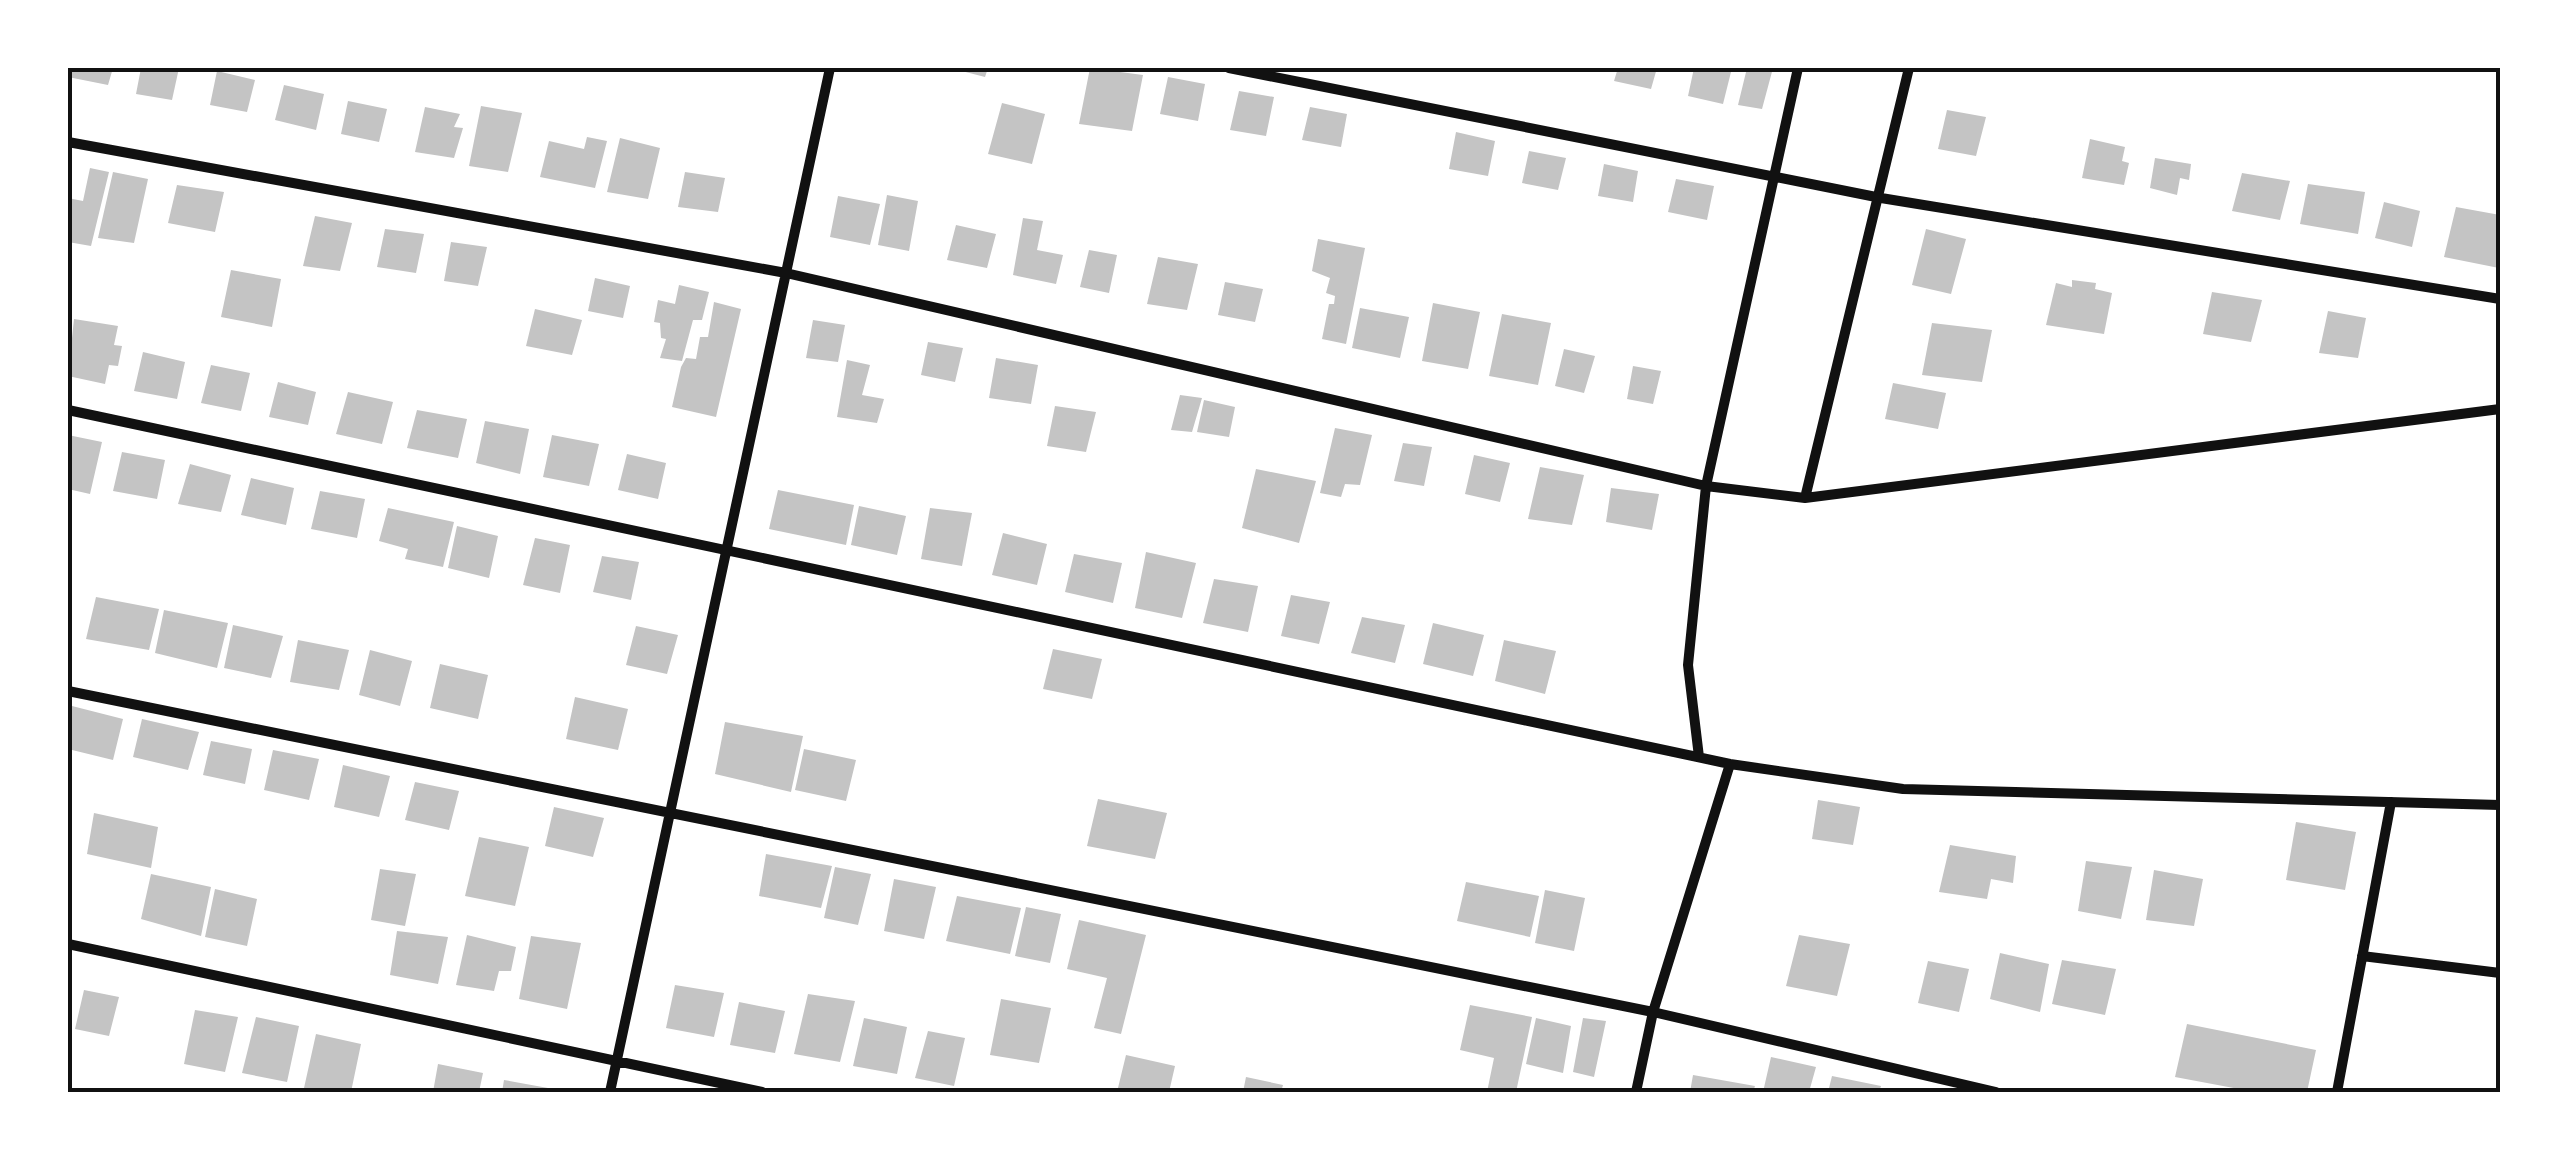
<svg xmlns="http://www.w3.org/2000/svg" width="2568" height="1160" viewBox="0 0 2568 1160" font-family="Inter,sans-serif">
<rect width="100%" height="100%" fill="#fff"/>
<path fill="#c4c4c4" d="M68,68H113L108,85L68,77Z
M141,68H179L172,100L136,94Z
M950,68H988L985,77Z
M1090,68L1143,75L1132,131L1079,124Z
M1618,68H1657L1651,89L1614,81Z
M1694,68H1732L1723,104L1688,96Z
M1747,68H1773L1762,109L1738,105Z
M217,71L255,80L247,112L210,105Z
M1168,77L1205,84L1198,121L1160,114Z
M284,85L324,94L316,130L275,120Z
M1239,91L1274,97L1266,136L1230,130Z
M348,101L387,109L379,142L341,134Z
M1002,103L1045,114L1032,164L988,154Z
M481,106L522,113L508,172L469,166Z
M425,107L460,114L454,127L463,128L454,158L415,152Z
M1310,107L1347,114L1341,147L1302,140Z
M1947,110L1986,117L1976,156L1938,149Z
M1456,132L1495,141L1488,176L1449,169Z
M587,137L607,141L595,188L540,177L549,141L584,149Z
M620,138L660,148L648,199L607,192Z
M2090,139L2125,147L2122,161L2129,163L2124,185L2082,178Z
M1529,151L1566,158L1558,190L1522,183Z
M2155,158L2191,164L2189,180L2180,178L2177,195L2150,188Z
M1604,164L1638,171L1633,202L1598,196Z
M90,168L109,172L91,246L68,242V198L83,201Z
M113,172L148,179L134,243L98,238Z
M685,172L725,178L718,212L678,207Z
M2242,173L2290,181L2280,220L2232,211Z
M1676,179L1714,186L1707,220L1668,212Z
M2308,184L2365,192L2358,234L2300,224Z
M177,185L224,192L215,232L168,223Z
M887,195L918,201L909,251L878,245Z
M838,196L880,204L870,245L830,237Z
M2384,202L2420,211L2412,247L2375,238Z
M2456,207L2500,215L2499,268L2444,257Z
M315,216L352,223L340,271L303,266Z
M1023,218L1043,221L1037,250L1063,255L1056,284L1013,275Z
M956,225L996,234L987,268L947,260Z
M385,229L424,234L416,273L377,267Z
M1926,229L1966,239L1951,294L1912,285Z
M1318,239L1365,248L1346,344L1322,339L1329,304H1334L1335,296L1326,293L1330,278L1312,271Z
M451,242L487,247L478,286L444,281Z
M1089,250L1117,255L1109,293L1080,287Z
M1158,257L1198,264L1187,310L1147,304Z
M231,270L281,279L272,327L221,317Z
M595,278L630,286L623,318L588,311Z
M2072,280L2096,283L2095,289L2112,293L2104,334L2046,325L2056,283L2072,287Z
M1225,282L1263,289L1255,322L1218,315Z
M679,285L709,292L702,320H693L682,361L660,358L666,339L661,338L660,323L654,322L658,300L675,304Z
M2212,292L2262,300L2251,342L2203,334Z
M714,302L741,309L716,417L672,407L681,367L686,358L696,359L700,337H708Z
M1433,303L1480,312L1468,369L1422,361Z
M1360,308L1409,317L1400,358L1352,348Z
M535,309L582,320L572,355L526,346Z
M2328,311L2366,318L2358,358L2319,353Z
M1502,314L1551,323L1538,385L1489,376Z
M74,319L118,326L114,345L122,346L118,366L109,365L105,384L68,376Z
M813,320L845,325L838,362L806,358Z
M1932,323L1992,330L1982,382L1922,375Z
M928,342L963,348L955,382L921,375Z
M1564,349L1595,356L1584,393L1555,386Z
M143,352L185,362L177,399L134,391Z
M996,358L1038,365L1031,404L989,398Z
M847,360L870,365L862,395L884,399L877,423L837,417Z
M211,365L250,373L241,411L201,403Z
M1633,366L1661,371L1653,404L1627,399Z
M278,382L316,392L308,425L269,417Z
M1893,383L1946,393L1938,429L1885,419Z
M348,392L393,402L382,444L336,434Z
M1180,395L1202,398L1192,432L1171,430Z
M1204,400L1235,407L1229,437L1197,432Z
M1055,406L1096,412L1086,452L1047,446Z
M417,410L467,419L458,458L407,448Z
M485,421L529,429L520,474L476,463Z
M1335,428L1372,435L1360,485L1345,484L1341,497L1320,493Z
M68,435L102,442L90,494L68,489Z
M552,435L599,444L589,486L543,477Z
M1403,443L1432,447L1424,486L1394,481Z
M122,452L165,460L157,499L113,491Z
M627,454L666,463L658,499L618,490Z
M1474,455L1510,463L1500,502L1465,494Z
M190,464L231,475L221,512L178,504Z
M1540,467L1584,475L1572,525L1528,519Z
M1256,469L1316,481L1299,543L1242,528Z
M251,478L294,488L286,525L241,515Z
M1611,488L1659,494L1652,530L1606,522Z
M778,490L854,505L846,545L769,529Z
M320,491L365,499L357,538L311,529Z
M859,506L906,516L897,555L851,545Z
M388,508L454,522L443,567L405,559L408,549L379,541Z
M930,508L972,513L962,566L921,559Z
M457,526L498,536L489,578L448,568Z
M1003,533L1047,544L1037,585L992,575Z
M535,538L570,545L560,593L523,585Z
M1146,552L1196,563L1182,618L1135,608Z
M1074,554L1122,563L1113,603L1065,592Z
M602,556L639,562L631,600L593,592Z
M1214,579L1258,586L1248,632L1203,623Z
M1291,595L1330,602L1319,644L1281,636Z
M96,597L159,609L149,650L86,639Z
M164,610L228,623L217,668L155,653Z
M1362,617L1405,625L1395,663L1351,653Z
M1433,623L1484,635L1473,676L1423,664Z
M233,625L283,636L271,678L224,668Z
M636,626L678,635L667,674L626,665Z
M298,640L349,650L339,690L290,682Z
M1504,640L1556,651L1545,694L1495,681Z
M1053,649L1102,659L1092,699L1043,689Z
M370,650L412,661L400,706L359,695Z
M440,664L488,675L478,719L430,708Z
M575,697L628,709L618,750L566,739Z
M72,706L123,719L113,760L68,749Z
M142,719L199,732L188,770L133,757Z
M725,722L803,736L791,792L715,774Z
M211,741L252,749L245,784L203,775Z
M804,749L856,760L846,801L795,790Z
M273,750L319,759L309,800L264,790Z
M343,765L390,776L379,817L334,807Z
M415,782L459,791L449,830L405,820Z
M1098,799L1167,813L1155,859L1087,846Z
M1818,800L1860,807L1853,845L1812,839Z
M554,807L604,818L593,857L545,846Z
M94,813L158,827L151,868L87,854Z
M2296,822L2356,832L2345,890L2286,880Z
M479,837L529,847L515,906L465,896Z
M1950,845L2016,856L2013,883L1991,879L1987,899L1939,892Z
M766,854L832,866L821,908L759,896Z
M2086,861L2132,867L2121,919L2078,911Z
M835,867L871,874L858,925L824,918Z
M380,869L416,874L405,926L371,920Z
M2154,870L2203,879L2194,926L2146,920Z
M151,874L211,887L201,936L141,919Z
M894,879L936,887L924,939L884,931Z
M1466,882L1539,896L1530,937L1457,921Z
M215,889L257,899L247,946L205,937Z
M1545,890L1585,898L1574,951L1535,943Z
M957,896L1021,908L1010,954L946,941Z
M1026,907L1061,914L1050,963L1015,956Z
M1079,920L1146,935L1121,1034L1094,1028L1107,978L1067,969Z
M397,931L448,937L438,984L390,975Z
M467,935L516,947L511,971H499L494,991L456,985Z
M1799,935L1850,944L1837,996L1786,986Z
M531,936L581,943L567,1009L519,999Z
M2000,953L2049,964L2040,1012L1990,999Z
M2062,960L2116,969L2105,1015L2052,1004Z
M1928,961L1969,969L1959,1012L1918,1003Z
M675,985L724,993L714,1037L666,1028Z
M84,990L119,997L109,1036L75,1029Z
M808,994L855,1001L840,1062L794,1054Z
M1001,999L1051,1008L1039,1063L990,1055Z
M739,1002L785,1011L775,1053L730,1045Z
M1470,1005L1532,1017L1516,1092H1487L1494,1058L1460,1050Z
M195,1010L238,1017L225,1072L184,1064Z
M256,1017L299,1026L287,1082L242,1073Z
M864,1018L907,1027L897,1074L853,1066Z
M1536,1018L1571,1026L1563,1073L1526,1064Z
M1583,1018L1606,1021L1594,1077L1573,1072Z
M2187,1024L2316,1050L2307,1092H2255L2175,1077Z
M928,1031L965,1038L954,1086L915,1078Z
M316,1034L361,1044L351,1092L304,1088Z
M1126,1055L1175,1066L1169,1092H1117Z
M1771,1057L1816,1067L1809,1092H1763Z
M438,1064L483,1073L479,1092H433Z
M1693,1075L1755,1086L1753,1092H1690Z
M1832,1076L1881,1086L1879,1092H1828Z
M1246,1077L1283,1085L1281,1092H1243Z
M504,1080L548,1088L547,1092H502Z"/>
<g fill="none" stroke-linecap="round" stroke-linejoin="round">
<path stroke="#111" stroke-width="10" d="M1229,68L1881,198L2500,299
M68,142L786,273L1706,486L1805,498L2500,409
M68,410L1730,764L1903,789L2500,805
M1805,498L1909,68
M68,691L1653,1012L1996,1092
M1699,757L1688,665L1706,486L1798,68
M68,944L762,1092
M2362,956L2500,973
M610,1092L830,68
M1636,1092L1653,1012L1730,764
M2337,1092L2391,802"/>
</g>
<rect width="2568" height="1160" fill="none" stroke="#ffffff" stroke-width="140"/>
<rect x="70" y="70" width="2428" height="1020" fill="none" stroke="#111" stroke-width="4"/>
</svg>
